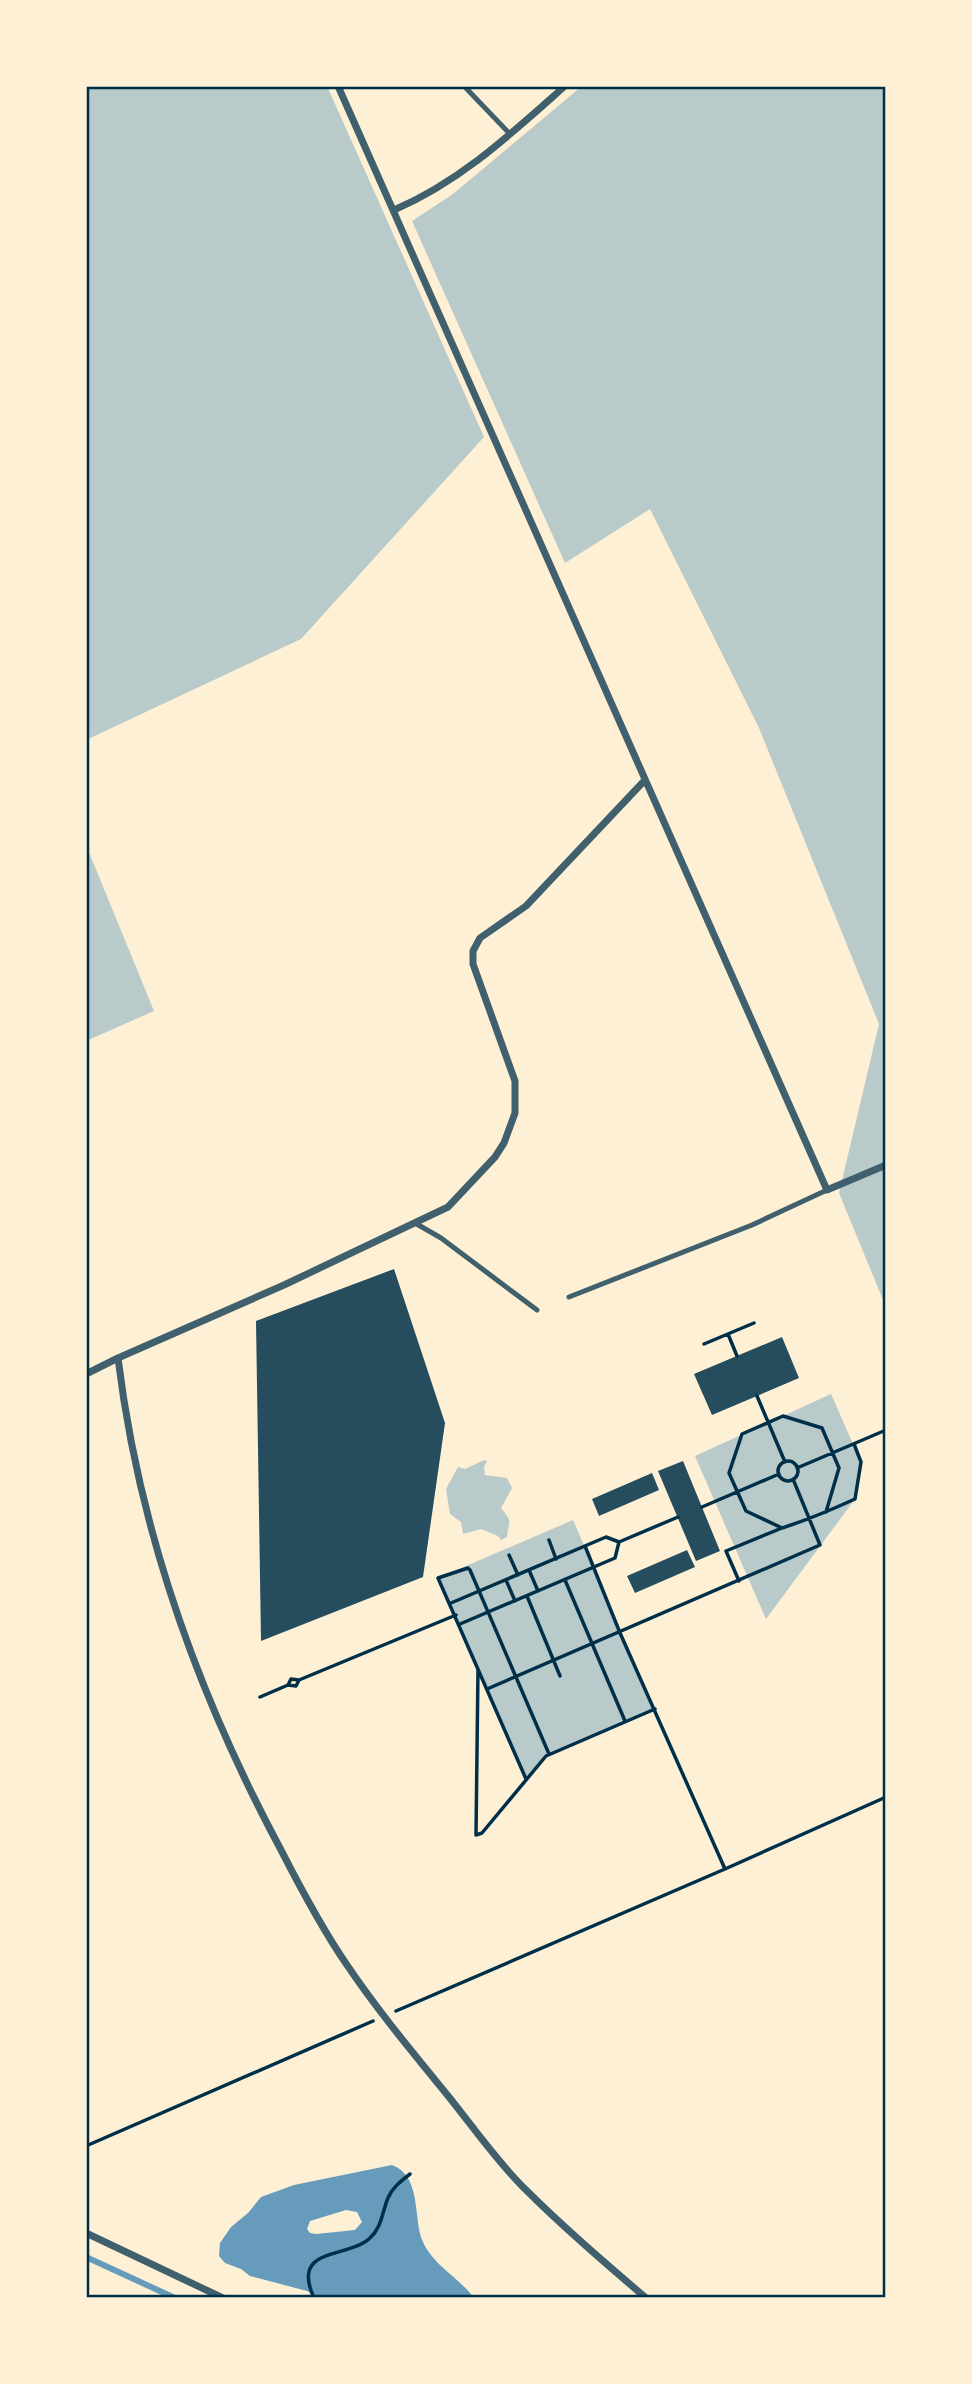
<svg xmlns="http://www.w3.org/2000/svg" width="972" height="2384" viewBox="0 0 972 2384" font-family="'Alegreya Sans',sans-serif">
<rect width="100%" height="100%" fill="#fdf0d5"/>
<path fill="#b9caca" d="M86,86H327L484,437L301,639L86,740Z
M582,86H886V1307L839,1193L879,1024L759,728L650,509L565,563L412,221L453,194Z
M86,845L154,1011L86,1041Z
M831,1394L861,1462L855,1499L766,1619L695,1456Z
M484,1460L487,1461L484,1467L485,1475L507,1478L512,1488L501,1508C513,1523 509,1519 507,1537L501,1540L498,1536L481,1529L463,1534L461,1522L450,1514L446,1489L458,1467L465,1469Z
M573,1520L655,1709L549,1754L526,1779L438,1578Z"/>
<path fill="#669bbc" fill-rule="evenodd" d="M392,2165C420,2175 414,2214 421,2237C430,2264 458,2276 474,2298H321L307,2291L250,2276L241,2269L225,2263L219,2256L220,2243L231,2227L248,2213L261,2197L294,2185ZM346,2210L357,2212L362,2222L355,2230L316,2234L310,2233L307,2229L310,2221Z"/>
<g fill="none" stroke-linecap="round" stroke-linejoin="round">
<path stroke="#669bbc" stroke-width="6" d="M86,2257L175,2298"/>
</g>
<path fill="#264d5e" d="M394,1269L445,1423L423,1577L261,1641L256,1321Z
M782,1337L799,1378L712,1415L694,1374Z
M683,1461L720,1551L696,1561L658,1471Z
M652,1473L659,1490L599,1516L592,1499Z
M687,1550L695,1567L635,1593L627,1576Z"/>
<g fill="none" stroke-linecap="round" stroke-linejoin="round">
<path stroke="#003049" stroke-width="3.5" d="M728,1334L737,1356
M704,1344L754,1323
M757,1396L785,1462
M778 1471a10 10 0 1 1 20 0a10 10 0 1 1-20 0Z
M797,1468L886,1430
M702,1507L779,1474
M826,1512L839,1468L822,1428L783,1416L742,1434L729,1473L746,1511L782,1528C807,1520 831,1510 855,1499L861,1462L854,1444
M549,1540L556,1559
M509,1555L518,1575
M529,1570L538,1591
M506,1580L515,1601
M565,1580L625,1721
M739,1581L726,1551L782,1528
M527,1596L560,1676
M451,1603L606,1537L619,1542L678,1517
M460,1624L615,1558L619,1542
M288,1685L296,1686L299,1680
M487,1689L820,1545L793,1479
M260,1697L288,1685L291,1679L299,1680L456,1615
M526,1779L438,1578L468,1568L470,1570L549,1754
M476,1835L482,1833L546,1756L655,1709
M476,1835L478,1669
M725,1869L886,1797
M396,2011L725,1869L620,1633L585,1546
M86,2146L373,2021
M314,2298C290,2246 348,2259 370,2238C382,2227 382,2212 388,2198C392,2188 401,2181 410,2174"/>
<path stroke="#3f606c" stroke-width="5" d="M464,86L510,134
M415,1223L441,1238L537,1310
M569,1297L752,1225L827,1190"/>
<path stroke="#3f606c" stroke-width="7" d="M338,86L827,1190L886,1165
M394,210C461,181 512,133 565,86
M645,780L526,906L480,938L473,951V964L515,1081V1113L504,1143L495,1157L448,1207L284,1285L118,1358C139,1531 199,1697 281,1850C301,1889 322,1929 347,1965C378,2011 414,2054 449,2097C473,2127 496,2160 523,2187C562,2226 604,2262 646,2298
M86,1374L118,1358
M86,2233L223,2298"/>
</g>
<rect width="972" height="2384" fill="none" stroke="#fdf0d5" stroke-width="175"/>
<rect x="88" y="88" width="796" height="2208" fill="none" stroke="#003049" stroke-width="2.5"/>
</svg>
